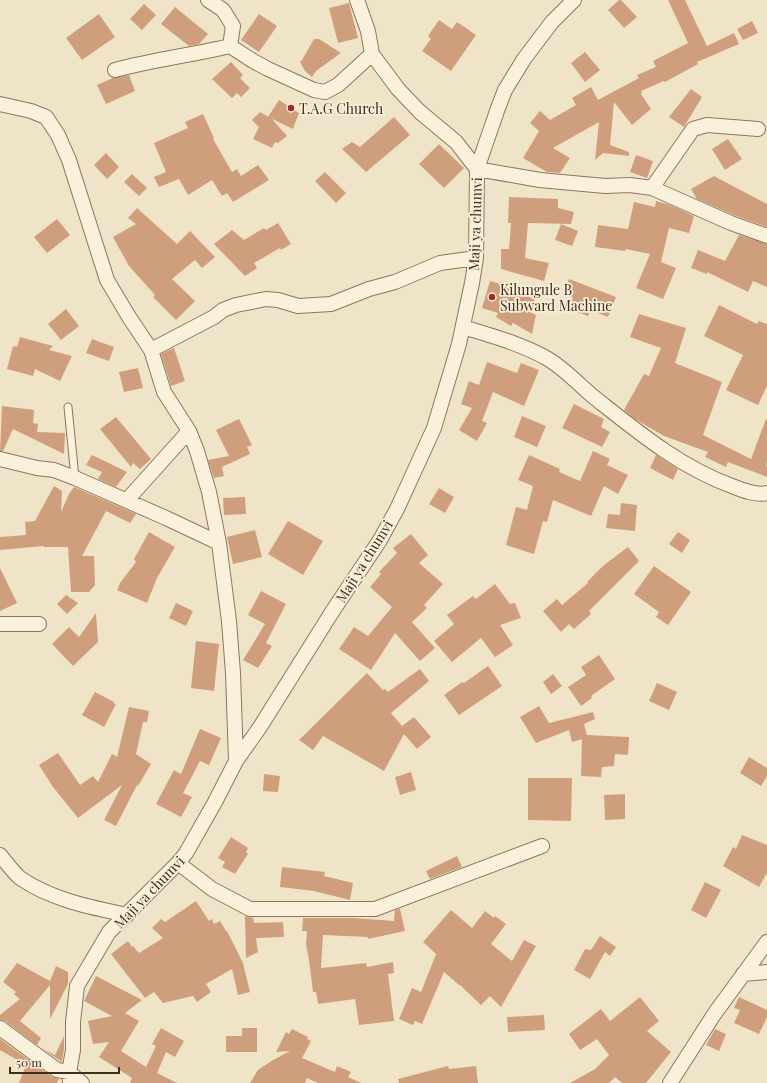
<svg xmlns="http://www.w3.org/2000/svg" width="767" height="1083" viewBox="0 0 767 1083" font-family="'Playfair Display',serif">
<rect width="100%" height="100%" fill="#f0e4c8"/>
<path fill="#cf9f7d" d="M619,0H621L637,17L624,28L608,10Z
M668,0H685L707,46L734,33L739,44L697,62L698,64L665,82L664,81L641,91L642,93L641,94L651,109L632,125L614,102L610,145L629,152V156L603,153L595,160L599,122L553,148L570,158L560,173L547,172L523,158L539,131L530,123L540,111L550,120L576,105L572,98L591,87L598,100L639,78L637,75L656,67L653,61L688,43Z
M349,3L358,38L338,43L329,8Z
M144,4L156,15L142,30L130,19Z
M175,7L208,34L199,44L189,46L161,24Z
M99,14L115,37L82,60L66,38Z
M259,14L277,26L259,52L241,40Z
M439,20L452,29L457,22L476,35L451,71L422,51L431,39L428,36Z
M752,21L758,33L743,40L737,29Z
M314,39H319L341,53L316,71L312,77L305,71L300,62L302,60Z
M585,52L600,70L585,82L571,63Z
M231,62L243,75L240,78L250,88L241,97L237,93L232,98L212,79Z
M129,75L135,91L106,104L97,85L113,78Z
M691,89L702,97L684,127L669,117Z
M279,100L299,113L293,129L268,117Z
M260,112L272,119L287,136L278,143L275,142L272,148L253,139L259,127L252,120Z
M203,114L214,138L213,139L232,172L237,169L241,176L258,165L269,180L233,202L227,193L222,196L212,180L188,195L179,179L159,187L154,177L166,172L154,143L188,128L185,122Z
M394,117L410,135L366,172L342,149L352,142L360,147Z
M728,139L742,159L725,170L712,149Z
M439,144L464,168L444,188L419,164Z
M106,153L119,167L107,179L94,165Z
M636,155L653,161L647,178L630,172Z
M325,172L346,193L336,203L315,181Z
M132,174L147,188L139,196L124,182Z
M714,176L767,204V227L734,215L697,199L691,189Z
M509,197L558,199V208L574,212L571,224L528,223L525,258L549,263L544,281L501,269V249H509L511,223H508Z
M656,201L670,205L694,216L689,233L669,228L661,262L676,268L663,299L636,288L650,254L626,249L625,251L595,247L598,225L628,229L634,202L655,207Z
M137,208L177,244L190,231L215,257L202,268L195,260L172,279L195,301L176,320L153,297L155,295L129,266L113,237L136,224L128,218Z
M57,219L70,235L47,253L34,237Z
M278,223L291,244L281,250L280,248L254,263L257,268L245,276L214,244L232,230L244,240L264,228L266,230Z
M561,224L578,231L572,246L555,240Z
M739,235L767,244V287L753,281L748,292L707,272V274L691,268L698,250L725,261Z
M569,279L616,297L608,317L590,310L588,316L569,309L573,297L563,294Z
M490,281L501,284V281L535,300L528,311L536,315L532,334L513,323L511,326L496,317L498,313L482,308Z
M719,305L757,324L759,321L767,324V386L758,405L726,390L743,355L704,336Z
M66,309L79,326L61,340L48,324Z
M639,314L686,328L675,363L722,382L703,435L751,459L766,419L767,420V462L766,466L767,467V477L728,462L726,467L705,457L708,452L664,436L635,419L624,410L644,374L649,376L661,348L630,337Z
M20,337L53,346L49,350L72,356L60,381L35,369L33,376L7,369L13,346L17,347Z
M92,339L114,347L109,361L86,353Z
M174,348L185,381L171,386L161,354Z
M487,362L517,373L521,363L539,370L524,406L493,392L482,421L487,423L477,441L459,430L472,408L461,404L469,381L479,385Z
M138,368L143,388L124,392L119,372Z
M574,404L604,419L601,427L610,432L602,447L562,428Z
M2,406L34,410L33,423L38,424L37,432L65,433L64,454L13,429L3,451H0Z
M522,416L546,426L537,447L514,437Z
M116,417L151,459L140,469L133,463L131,467L100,429Z
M239,419L252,445L247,447L250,454L222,467L224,476L214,478L208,460L229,456L216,430Z
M593,451L610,459L607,465L628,475L618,494L604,486L591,516L553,500L547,522L543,521L534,554L506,545L516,507L527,510L533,486L518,480L529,455L560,469L559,472L580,481Z
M92,455L127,472L116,487L98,479L102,472L86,465Z
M656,455L678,469L673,480L650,468Z
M54,486L62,491L61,512L69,494L74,487L136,514L130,523L106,511L82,556H94L95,585L89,592H71L68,547H44V546L0,550V537L26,535L25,522L35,521Z
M439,488L454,497L445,513L429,504Z
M245,497L246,514L224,515L223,498Z
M621,503L637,505L635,531L606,528L608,514L620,515Z
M288,521L323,541L303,575L268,554Z
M255,530L262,557L233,564L227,537Z
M149,532L175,547L157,578L147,603L117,590L120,583L136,562L134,559Z
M678,532L690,540L682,553L669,544Z
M411,534L428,555L419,563L443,584L424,605L427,608L412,622L435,648L420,661L395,633L371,670L339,649L354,627L368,636L392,607L370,587L381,574L379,572L397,553L393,548Z
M628,547L639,561L589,611L591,614L574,629L569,624L561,632L543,611L557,599L562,605L588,583L587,582L604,565Z
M654,566L691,592L668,625L656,617L659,612L634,594Z
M0,568L17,603L0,611Z
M495,584L510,604L515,603L521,618L500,625L513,645L495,657L481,638L452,662L434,641L454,624L447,615L473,596L476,599Z
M261,591L286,604L266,643L272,646L258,668L243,660L265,624L248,615Z
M66,595L78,603L67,614L57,604Z
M176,603L193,611L186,626L169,618Z
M96,613L98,642L73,666L52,644L69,627L79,637Z
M196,641L219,644L214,691L191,688Z
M599,655L615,679L591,696L592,698L581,706L568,687L586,675L581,667Z
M488,666L502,686L459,715L444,695L462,682L464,683Z
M420,669L429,681L391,713L402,726L414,717L431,737L417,749L404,734L384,771L323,736L313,750L299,740L367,673L383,690L385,689L388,692Z
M553,674L562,686L551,694L543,682Z
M657,683L677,692L669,710L649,701Z
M95,692L114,702L113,703L116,704L104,727L82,715Z
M539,706L549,723L593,712L595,719L584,724L587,735L629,737L628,755L615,754L614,766L602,767L601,777L581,776L582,739L572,742L569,730L536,743L520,717Z
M129,707L149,711L147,722H143L136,754L151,764L138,786L137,785L116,826L104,820L122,785L78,818L53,787L39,765L58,753L80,785L93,776L98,782L112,754L117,757Z
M200,729L221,738L209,765L200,761L183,793L192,797L181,817L156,804L174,770L181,774Z
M749,757L767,768V776L761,786L740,773Z
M411,772L416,790L400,795L395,777Z
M264,774L280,776L278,792L263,791Z
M528,778H572L571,821L528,820Z
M625,794V819L605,820L604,795Z
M742,835L767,845V873L759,887L723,866L733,847L736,849Z
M231,837L248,848L246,852L248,854L235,874L222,867L225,862L218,858Z
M457,856L462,867L430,879L426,871Z
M282,867L325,872L324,876L353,883L350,900L314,891L280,887Z
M705,882L721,890L706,918L691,910Z
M196,901L209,921L212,919L214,924L220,921L226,931H227L243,963L250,992L238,995L232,969L206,984L211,992L197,1002L193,996L163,1003L154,992L145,998L111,954L128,941L132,947L133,946L139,953L163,938L152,928L161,919L165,922Z
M400,909L405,931L368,939V937L323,935L321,968L366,963L367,967L393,962L394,973L388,974L394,1021L359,1025L355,999L318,1004L316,992H313L309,960L306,944L307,931H302L303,918H353L394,921L395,910Z
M451,910L472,928L485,911L494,918L495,916L506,924L491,944L512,961L524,940L536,946L501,1007L490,996L481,1005L460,985H459L444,972L422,1024L415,1021L413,1025L399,1019L412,988L421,992L436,954L423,942Z
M245,916L253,918L254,923L283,922L284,937L256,938L258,952L246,958Z
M600,936L616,947L610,956L605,952L590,979L574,970L585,949L591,950Z
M17,963L50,981L56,966L68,972V984L50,1019V985L20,1021L41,1038L37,1045L5,1021L0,1020V1015L20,999L14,994L16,992L3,982Z
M96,976L142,1000L125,1013L139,1021L121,1051L146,1067L156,1046L152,1044L161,1028L184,1041L175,1057L166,1052L157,1073L177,1083H130L132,1078L99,1057L109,1042L93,1044L88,1021L112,1016L84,1001Z
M640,997L659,1021L647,1031L671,1052L646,1083H622L615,1077L609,1083H570L595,1069L609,1055L597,1039L580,1050L569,1034L601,1009L610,1021Z
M739,997L767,1010V1017L759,1034L734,1023L740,1010L734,1008Z
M544,1015L545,1030L508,1032L507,1017Z
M242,1028H257V1052H226V1036H242Z
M292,1029L308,1037L307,1039L311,1041L302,1058L335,1072L337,1066L351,1072L348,1077L361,1083H318L307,1078L305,1083H250L258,1070L273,1060L290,1051L276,1052L286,1032L289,1034Z
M715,1029L726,1034L719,1051L706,1045Z
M64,1036V1049L62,1062L43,1049L55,1055Z
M0,1039L52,1077L59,1079L57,1083H19L26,1065L0,1050Z
M448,1066L449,1069L476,1066L478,1083H399L398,1079Z"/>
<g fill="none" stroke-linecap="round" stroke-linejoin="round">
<g stroke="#8d765c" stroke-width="9">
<path id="service" d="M68,407L75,478"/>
</g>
<g stroke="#8d765c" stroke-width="16">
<path id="minor" d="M208,0L223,10L233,26L230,46
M357,0L368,31L372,54L398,89L420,112L456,142L477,169L540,180L605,186L630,185L652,188L731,223L767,236
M115,70C153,60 192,55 230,46L253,61L268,69L314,90L325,92L338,85L372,54
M0,104L31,111L46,117L58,135L69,160L107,280L129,317L151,350L164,392L189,431L197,451L209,492L219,543L229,621L233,673L236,761
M652,188L693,129L707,125L758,129
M463,327C492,336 522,344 548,359C565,369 579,385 595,398C638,432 680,467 732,486C742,490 757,496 767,493
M151,350L214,317L223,310L236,305L266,299L278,300L298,306L331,304L369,289L395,282L440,263L476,258
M0,459L37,468L54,470L75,478L166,518L219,543
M127,500L189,431
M0,624H39
M0,855C6,862 13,872 20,878C52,900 90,907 127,915
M178,863L212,889L250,909H375L542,846
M743,974L767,972
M0,1028L57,1070L69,1072L82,1083
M70,1083L69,1072L73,1050V1022L77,986L109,932L178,863L186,853L215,802L236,761L260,727L332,612L380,540L397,509L434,428L459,344L472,283L476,258L477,169L498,108L505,90L524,59L552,22L574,0
M670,1083L715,1013L767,942"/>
</g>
<use href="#service" stroke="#faf1dc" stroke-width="7"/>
<use href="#minor" stroke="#faf1dc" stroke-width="14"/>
</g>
<g fill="#9e2a2b" stroke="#f7eed8" stroke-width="1.5">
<circle cx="291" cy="108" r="4"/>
<circle cx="492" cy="297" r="4"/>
</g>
<g text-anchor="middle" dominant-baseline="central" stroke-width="3.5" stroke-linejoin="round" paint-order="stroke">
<g font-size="14" fill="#3d2e20" stroke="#f7eed8" text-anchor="start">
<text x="299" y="108">T.A.G Church</text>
<text x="500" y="289">Kilungule B<tspan x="500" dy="16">Subward Machine</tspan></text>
</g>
<g font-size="14" fill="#3d2e20" stroke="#f7eed8">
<text transform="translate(475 224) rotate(-88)">Maji ya chumvi</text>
<text transform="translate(364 561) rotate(-58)">Maji ya chumvi</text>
<text transform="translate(149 892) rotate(-46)">Maji ya chumvi</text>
</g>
</g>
<path d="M10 1067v6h109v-6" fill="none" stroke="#3d2e20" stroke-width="2"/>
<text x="16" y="1067" font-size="12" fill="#3d2e20" stroke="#f7eed8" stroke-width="3" paint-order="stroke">50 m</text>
</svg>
